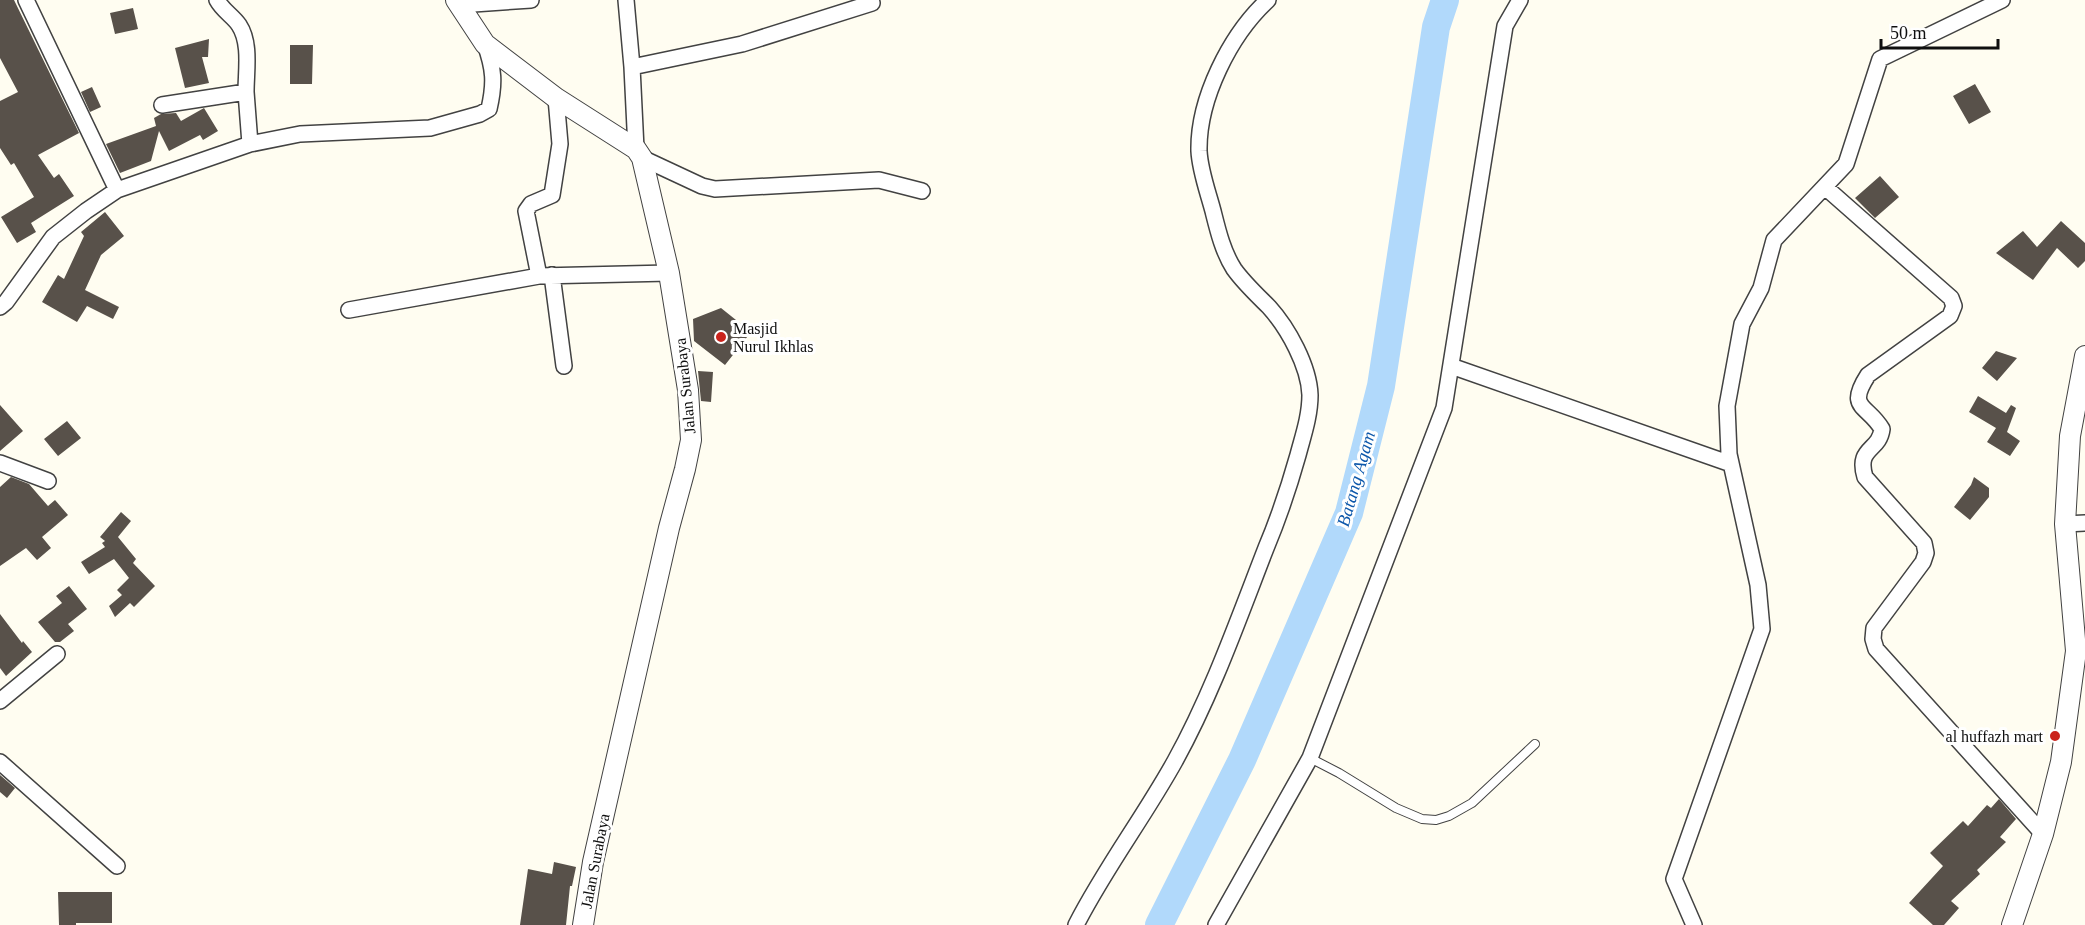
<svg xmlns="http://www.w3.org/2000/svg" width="2085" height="925" viewBox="0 0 2085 925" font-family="'Times New Roman',serif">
<rect width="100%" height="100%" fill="#fffdf1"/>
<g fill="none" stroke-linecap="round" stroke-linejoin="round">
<path stroke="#b1d9fb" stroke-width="28" d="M1159,925L1242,760L1349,513L1381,386L1436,27L1445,0"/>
</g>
<path fill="#58514a" d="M0,0H14L79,133L38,155L54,178L59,174L74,196L31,223L36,232L17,243L1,217L34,197L14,163L11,165L0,148V101L18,92L0,58Z
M133,8L138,29L115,34L110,13Z
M209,39L208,57H202L209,83L185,88L175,48Z
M290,45H313L312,84H290Z
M1975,84L1991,112L1969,124L1953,96Z
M92,87L101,107L90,112L81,92Z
M204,108L218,131L203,140L200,135L169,151L159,131L151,161L120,173L106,144L156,126L154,118L161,114L176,113L181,121Z
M1880,176L1899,197L1875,218L1855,198Z
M105,212L124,236L101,255L85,290L119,307L113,319L87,306L77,322L42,302L58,275L64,279L84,236L81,232Z
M2061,221L2085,243V261L2078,268L2057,248L2033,280L1996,253L2023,231L2037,247Z
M721,308L751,332L725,365L694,341L693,319Z
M1996,351L2017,358L1997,381L1982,368Z
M698,371L713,372L711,402L701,401Z
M1978,396L2006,413L2011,405L2016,408L2007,432L2020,441L2010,456L1987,442L1996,428L1969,412Z
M0,405L23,431L0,451Z
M67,421L81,438L58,456L44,439Z
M11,477L29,484L48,506L55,500L68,515L42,537L51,548L37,560L26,548L0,566V487Z
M1974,477L1989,488V497L1970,520L1954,507L1971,485Z
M121,512L131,521L118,537L136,559L133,563L155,586L134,607L130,603L115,617L109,606L122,595L117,590L129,578L114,559L89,574L81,562L105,547L102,543L105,541L100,537Z
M69,586L87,609L68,624L74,631L60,642H55L38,622L62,603L56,596Z
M0,614L22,643L23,641L32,652L6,676L0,668Z
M0,775L15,788L7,798L0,792Z
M1999,799L2016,819L2000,837L2006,842L1977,870L1980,874L1951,901L1959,908L1944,925H1933L1909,903L1943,866L1930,853L1963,821L1968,826L1987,805L1991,808Z
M554,862L576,867L572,886H570L566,925H520L528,869L552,874Z
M58,892H112V923H76V925H59Z"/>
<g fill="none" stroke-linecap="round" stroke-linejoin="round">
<g stroke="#424242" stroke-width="10">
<path id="service" d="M1310,758L1339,773L1396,808L1422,819L1436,820L1449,816L1472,803L1535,744"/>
</g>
<g stroke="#424242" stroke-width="18">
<path id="minor" d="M26,0L117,190
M217,0C223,11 233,16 239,25C251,43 246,71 246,92
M626,0L632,67L636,149
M459,5L531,0
M632,67L742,44L872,3
M162,105L246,92L250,144
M642,158L702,186L715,189L879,180L922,191
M1825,187L1951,298L1954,306L1950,316L1868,375C1846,409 1867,404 1882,429C1879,452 1856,447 1865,477L1924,543L1926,553L1923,562L1874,628L1873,639L1876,649L2043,834
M552,275L564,366
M539,276L526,211L531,204L552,195L560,144L556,98
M0,307L6,302L53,237L86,211L117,190L250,144L300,134L430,128L480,114L489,109C495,83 494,69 485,44
M349,310L539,276L669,273
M1451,366L1731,464
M0,463L48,481
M2065,524L2085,523
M0,701L57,654
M0,762L117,866
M1076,925C1105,868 1144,817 1175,761C1212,694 1238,620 1266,548C1279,517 1289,487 1298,455C1303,436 1310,416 1310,395C1309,366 1288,328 1269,307C1257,295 1244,283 1234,269C1223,252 1218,231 1213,211C1208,192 1200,171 1199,151C1198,99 1230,35 1268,0
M1216,925L1310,758L1444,408L1505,26L1520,0
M1694,925L1674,879L1762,629L1758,585L1729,454L1727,406L1742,324L1761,288L1774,240L1846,164L1880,59L2002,0"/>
</g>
<g stroke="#424242" stroke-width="22">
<path id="tertiary" d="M456,0L485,44L556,98L636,149L642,158L669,273L688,390L691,440L685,469L669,528L593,862L583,925
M2012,925L2043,834L2061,762L2076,651L2065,524L2070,436L2085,356"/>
</g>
<use href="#service" stroke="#fff" stroke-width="8"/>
<use href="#minor" stroke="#fff" stroke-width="15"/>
<use href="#tertiary" stroke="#fff" stroke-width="20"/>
</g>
<g fill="#ca231c" stroke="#fff" stroke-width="2">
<circle cx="721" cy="337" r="6"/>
<circle cx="2055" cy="736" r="6"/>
</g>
<g text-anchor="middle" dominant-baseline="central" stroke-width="6" stroke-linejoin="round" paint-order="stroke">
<g font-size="16" fill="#0f0f0f" stroke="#fff" text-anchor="start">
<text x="733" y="328">Masjid<tspan x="733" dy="18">Nurul Ikhlas</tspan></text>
<text x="2043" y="736" text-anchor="end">al huffazh mart</text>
</g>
<g font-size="16" fill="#0f0f0f" stroke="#fff">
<text transform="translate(685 386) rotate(-96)">Jalan Surabaya</text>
<text transform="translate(595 861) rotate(-79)">Jalan Surabaya</text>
</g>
<g font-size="18" font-style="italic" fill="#0e58ab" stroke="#fff">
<text transform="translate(1356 479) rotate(-74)">Batang Agam</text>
</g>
</g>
<path d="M1881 39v9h117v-9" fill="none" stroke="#0f0f0f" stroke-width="3"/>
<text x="1890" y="39" font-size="18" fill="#0f0f0f" stroke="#ffffff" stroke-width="4.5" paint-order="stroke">50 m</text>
</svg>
